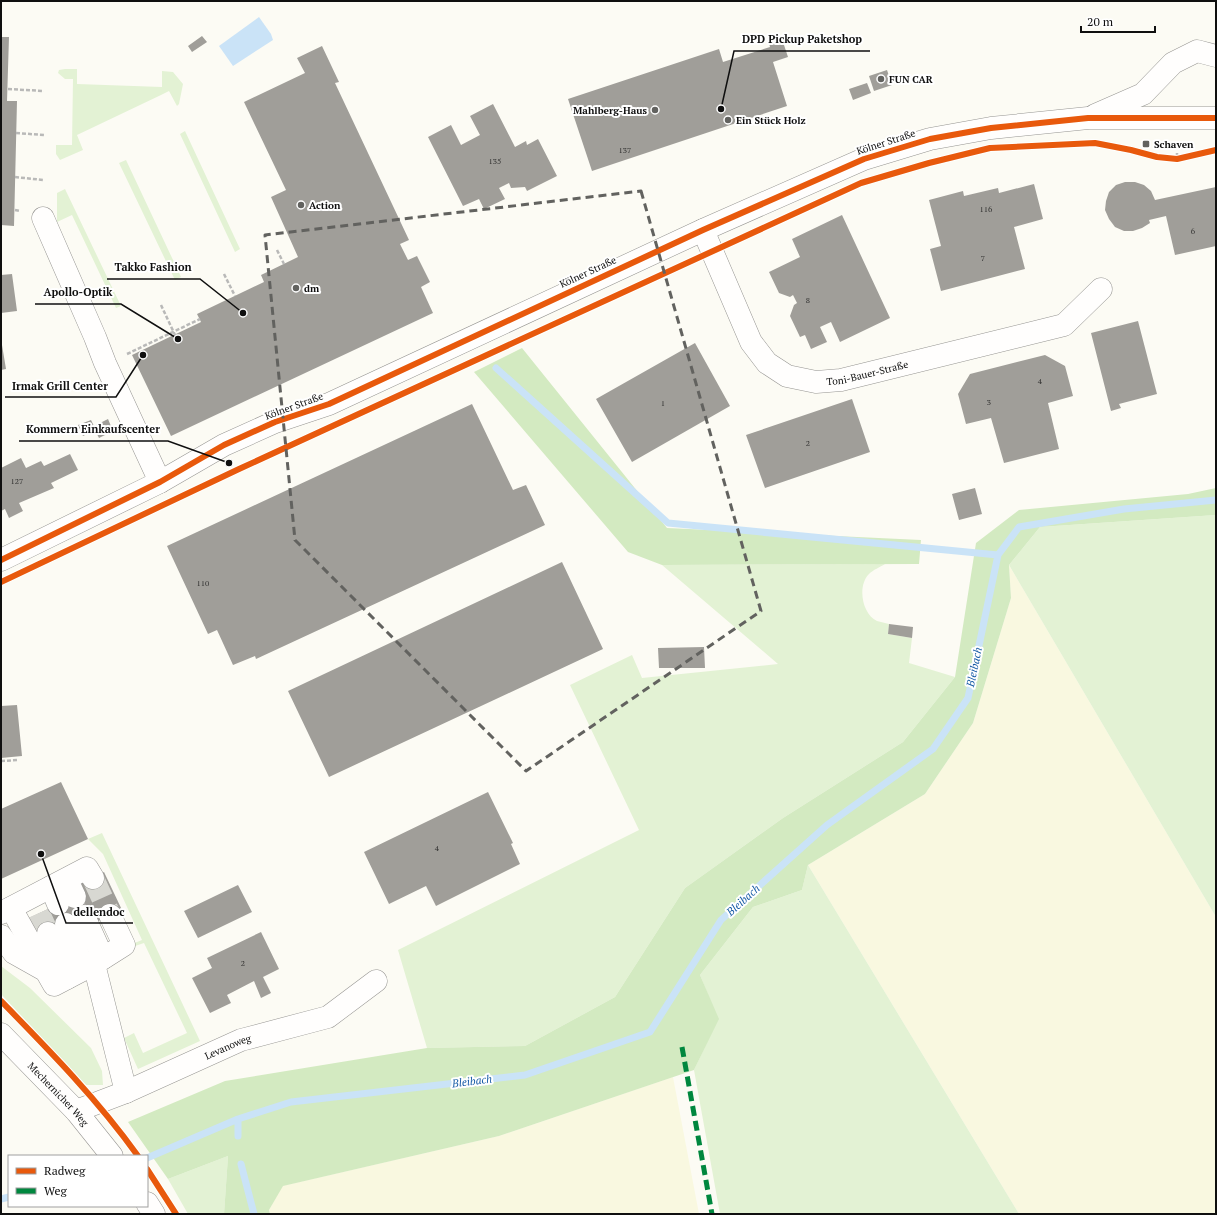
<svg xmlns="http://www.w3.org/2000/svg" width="1217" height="1215" viewBox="0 0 1217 1215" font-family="'PT Serif',serif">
<rect width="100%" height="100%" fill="#fcfbf4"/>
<path fill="#f9f8e0" d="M1009,565L1216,917V1214H1019L808,865L925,794L973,723L1011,598Z
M673,1077L699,1214H270L269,1210L282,1186L499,1136Z"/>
<path fill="#e3f2d4" d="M65,69H77V84L162,87V71L173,72L183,84L179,104L177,106L169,91L161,95L77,135L83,150L60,160L56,154V145H72L73,79H65L58,73L59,70Z
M185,131L240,249L235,252L180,134Z
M126,160L181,277L175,280L119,163Z
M65,189L121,306L116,308L72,215L57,222V193Z
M1216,515V917L1009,565L1040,527Z
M885,564C880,567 873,570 869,574C857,586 862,614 877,621C881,622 885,623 889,624L888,634L912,638L909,663L955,677L903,742L783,818L685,888L615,997L525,1046L427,1048L398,950L639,830L570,685L632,655L642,678L778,664L662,565Z
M102,833L200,1041L138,1069L124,1038L134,1033L143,1053L187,1033L144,943L132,947V944L142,940L103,854L88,839Z
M808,865L1019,1214H720L694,1070L718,1019L700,975L753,907L802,890Z
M1,966L30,988L91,1048L102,1071L103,1085H86L1,994Z
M228,1156L224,1214H188L168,1179Z"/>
<path fill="#d3eac1" d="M522,348L667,528L921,540L919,564L662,565L628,552L474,372Z
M1216,488V515L1040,527L1009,565L1011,598L973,723L925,794L808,865L802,890L753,907L700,975L719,1019L694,1070L499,1136L283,1186L269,1210L270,1214H224L228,1156L168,1179L128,1122L225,1081L427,1048L525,1046L615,997L685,888L783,818L903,742L955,677L976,543L1019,510L1188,494Z"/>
<path fill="#cae3f7" d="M259,17L271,34L273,40L233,66L219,46Z"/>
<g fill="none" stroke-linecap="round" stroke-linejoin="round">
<path stroke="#cae3f7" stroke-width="7" d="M496,368L668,523L998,555
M238,1119V1136
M147,1158L238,1119L291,1102L525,1075L650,1032L721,920L827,825L933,749L968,698L998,555L1019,527L1124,509L1216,500
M241,1164L254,1214
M1,1199L9,1197"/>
</g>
<path fill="#a09e99" d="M202,36L207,42L192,52L188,46Z
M1,37H9L7,101H17L14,226L1,225Z
M782,39L788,57L773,62L787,106L592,171L568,99L719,49L723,62L770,47L769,43Z
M322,46L339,82L335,83L409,240L400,244L408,260L417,256L430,282L421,287L433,313L171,436L132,355L201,322L197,314L264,282L261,275L298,257L271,197L286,190L244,102L305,73L297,58Z
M887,70L892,85L874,91L869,76Z
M867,83L871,93L853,100L849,89Z
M493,104L515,147L526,141L527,145L538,139L557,176L527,191L525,187L511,188L509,183L499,188L505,199L484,209L479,199L463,206L428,137L451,125L461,145L480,135L470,116Z
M1125,182H1135L1144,185L1151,191L1155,200L1216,187V246L1175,255L1166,216L1149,220L1150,223L1142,228L1133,231H1124L1115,227L1109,219L1105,210L1106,201L1109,192L1116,185Z
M1034,184L1043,219L1014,227L1025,269L941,291L930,249L941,246L929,200L963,191L964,196L998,188L999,193Z
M842,215L890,318L840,342L831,322L820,327L827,342L811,349L805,335L800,337L790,316L794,305L797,303L793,295L790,297L779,293L769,272L800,257L792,239Z
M12,274L17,311L1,313V275Z
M1138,321L1157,394L1119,404L1121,408L1111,411L1091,333Z
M1,339L6,369L1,370Z
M695,343L730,406L632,462L596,399Z
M1045,355L1065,366L1073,396L1048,403L1059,449L1004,463L991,418L966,424L958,394L970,374Z
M852,399L870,452L765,488L746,435Z
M472,404L513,490L526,485L545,525L256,659L255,656L233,665L217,630L208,634L167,546Z
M108,419L113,431L99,438L95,430L83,436L78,425L91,420L94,426Z
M70,454L78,470L51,483L54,488L19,503L23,511L9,518L5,509L1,511V468L21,458L26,468L41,461L44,466Z
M975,488L982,514L959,520L952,494Z
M562,562L603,649L329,777L288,691Z
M889,624L913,627L912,638L888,634Z
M704,647L705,668H659L658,648Z
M17,705L22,756L1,758V706Z
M61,782L88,839L1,879V809Z
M488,792L513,843L511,844L520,864L436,906L426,886L389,904L364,852Z
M104,872L122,910L94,923L76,885Z
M238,885L252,912L198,938L184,911Z
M80,894L89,914L37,938L29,918Z
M261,932L279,969L263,977L271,993L261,998L254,981L227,995L231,1003L210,1013L192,978L212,968L207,958Z"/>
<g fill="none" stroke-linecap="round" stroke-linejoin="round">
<path stroke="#d8d8d2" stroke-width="22" stroke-dasharray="22 11" stroke-linecap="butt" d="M93,878L110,915
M39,913L48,933"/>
<g stroke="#969592" stroke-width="23">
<g id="minor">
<path d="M1095,115L1143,94L1173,63L1197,51L1216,56"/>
<path d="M43,218L95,337L105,363L160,482"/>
<path id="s1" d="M703,230L751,342L767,363L787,376L816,382L841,380L1064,325L1101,289"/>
<path d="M1,560L160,482L224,445L275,422L329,404L703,230L864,159L930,139L991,128L1088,118H1216"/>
<path d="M67,880L75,897"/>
<path d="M51,887L58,904"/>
<path d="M11,908L46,971"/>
<path d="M1,913L87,868L93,878"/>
<path d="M110,915L124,945L94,964L126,1092"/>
<path d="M84,916L103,958"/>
<path d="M66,924L84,969"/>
<path d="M48,933L67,978"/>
<path d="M1,936L14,953L46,971L54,985L94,964"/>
<path id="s2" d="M1,1034L76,1111L112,1156"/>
<path id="s3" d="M76,1111L126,1092L241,1040L328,1017L376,981"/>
<path d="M147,1203L154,1214"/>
</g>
</g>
<path stroke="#b9b9b8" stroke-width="2.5" stroke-dasharray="4 2" stroke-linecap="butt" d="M8,89L44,91
M16,133L44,135
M1177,153V159
M15,177L43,180
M15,210L20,211
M277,250L284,264
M224,274L235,296
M161,305L175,335
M127,354L200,319
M1,761L18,760"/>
<use href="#minor" stroke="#fffefd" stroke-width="22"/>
<path stroke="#00873e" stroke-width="5" stroke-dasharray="10 5" stroke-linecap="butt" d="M682,1047L712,1214"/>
<g stroke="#fff" stroke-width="8">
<path id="cycleway" d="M1,560L160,482L224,445L275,422L329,404L703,230L864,159L930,139L991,128L1088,118H1216
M1,582L239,469L861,183L929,163L990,148L1095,143L1131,150L1157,157L1177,159L1216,150
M1,1001C49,1050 98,1100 138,1156
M147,1169L176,1214"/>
</g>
<use href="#cycleway" stroke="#e8590c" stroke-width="6"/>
</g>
<path fill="none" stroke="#62625f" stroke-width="3" stroke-dasharray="8 5" stroke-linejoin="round" d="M641,191L761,611L526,771L295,540L265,235Z"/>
<g fill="#62625f" stroke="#fff" stroke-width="1.5">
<circle cx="881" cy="79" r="4"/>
<circle cx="655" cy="110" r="4"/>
<circle cx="728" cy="120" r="4"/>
<rect x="1142" y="140" width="8" height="8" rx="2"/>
<circle cx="301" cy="205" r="4"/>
<circle cx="296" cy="288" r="4"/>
</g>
<g text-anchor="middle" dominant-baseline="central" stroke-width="4" stroke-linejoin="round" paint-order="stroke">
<g font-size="8" fill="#333332">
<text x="625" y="150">137</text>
<text x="495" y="161">135</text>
<text x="986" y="209">116</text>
<text x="1193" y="231">6</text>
<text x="983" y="258">7</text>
<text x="808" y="300">8</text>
<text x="1040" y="381">4</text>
<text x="989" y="402">3</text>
<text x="663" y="403">1</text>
<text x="808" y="443">2</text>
<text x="17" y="481">127</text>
<text x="203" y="583">110</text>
<text x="437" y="848">4</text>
<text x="243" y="963">2</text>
</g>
<g font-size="10" font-weight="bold" fill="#0f0f0f" stroke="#fff" text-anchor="start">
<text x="889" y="79">FUN CAR</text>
<text x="647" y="110" text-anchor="end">Mahlberg-Haus</text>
<text x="736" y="120">Ein Stück Holz</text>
<text x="1154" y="144">Schaven</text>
<text x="309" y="205">Action</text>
<text x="304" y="288">dm</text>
</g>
<g font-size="10" fill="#0f0f0f" stroke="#fff">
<text transform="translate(886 142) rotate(-18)">Kölner Straße</text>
<text transform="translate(588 272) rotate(-25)">Kölner Straße</text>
<text stroke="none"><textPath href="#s1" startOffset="254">Toni-Bauer-Straße</textPath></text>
<text transform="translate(294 406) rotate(-20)">Kölner Straße</text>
<text stroke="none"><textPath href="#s3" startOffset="165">Levanoweg</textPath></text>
<text stroke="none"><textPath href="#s2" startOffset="83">Mechernicher Weg</textPath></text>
</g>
<g font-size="11" font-style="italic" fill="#1459a5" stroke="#fff">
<text transform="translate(974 667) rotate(-78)">Bleibach</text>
<text transform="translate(743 900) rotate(-42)">Bleibach</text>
<text transform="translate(472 1081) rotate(-7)">Bleibach</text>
</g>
</g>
<path fill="none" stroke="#0f0f0f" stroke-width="1.5" d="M721 109L734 51H870M243 313L200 279H107M178 339L121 304H35M143 355L116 397H5M229 463L168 441H19M41 854L66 923H133"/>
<g fill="#0f0f0f" stroke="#fff" stroke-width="1.5">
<circle cx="721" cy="109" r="4"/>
<circle cx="243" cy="313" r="4"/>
<circle cx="178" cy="339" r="4"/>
<circle cx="143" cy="355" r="4"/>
<circle cx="229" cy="463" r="4"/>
<circle cx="41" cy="854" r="4"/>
</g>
<g font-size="11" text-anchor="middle" font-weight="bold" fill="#0f0f0f" stroke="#fff" stroke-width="4" stroke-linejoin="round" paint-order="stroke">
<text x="802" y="43">DPD Pickup Paketshop</text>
<text x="153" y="271">Takko Fashion</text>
<text x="78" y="296">Apollo-Optik</text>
<text x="60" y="390">Irmak Grill Center</text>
<text x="93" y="433">Kommern Einkaufscenter</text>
<text x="99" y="916">dellendoc</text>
</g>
<rect width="1217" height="1215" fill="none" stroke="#0f0f0f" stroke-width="4"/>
<rect x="8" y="1155" width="140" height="52" fill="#ffffff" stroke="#9f9f9f"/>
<rect x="16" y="1168" width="20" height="6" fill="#e8590c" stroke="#9f9f9f"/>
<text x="44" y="1175" font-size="12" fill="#0f0f0f">Radweg</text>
<rect x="16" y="1188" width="20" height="6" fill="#00873e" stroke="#9f9f9f"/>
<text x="44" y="1195" font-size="12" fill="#0f0f0f">Weg</text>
<path d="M1081 26v6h74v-6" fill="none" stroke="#0f0f0f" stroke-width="2"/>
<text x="1087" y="26" font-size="12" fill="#0f0f0f" stroke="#ffffff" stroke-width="3" paint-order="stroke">20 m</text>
</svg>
